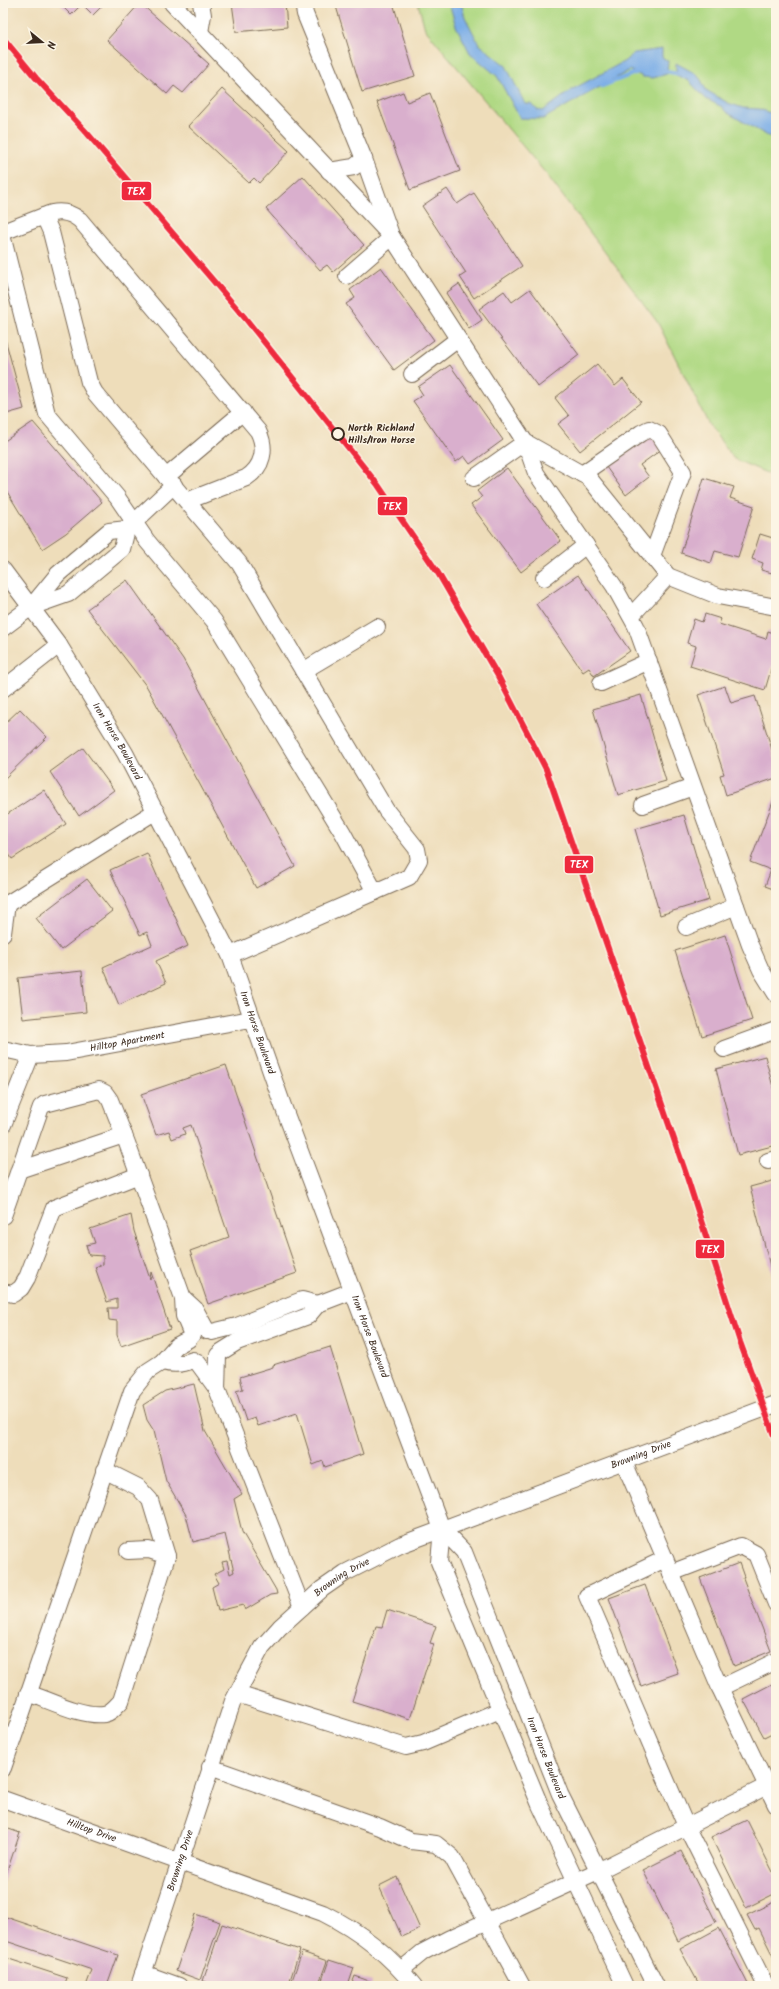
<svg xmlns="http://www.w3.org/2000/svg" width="779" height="1989" viewBox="0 0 779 1989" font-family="Kalam,sans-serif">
<rect width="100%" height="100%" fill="#fcf5e5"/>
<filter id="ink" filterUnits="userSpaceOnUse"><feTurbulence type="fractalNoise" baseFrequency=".025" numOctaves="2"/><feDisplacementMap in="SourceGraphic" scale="8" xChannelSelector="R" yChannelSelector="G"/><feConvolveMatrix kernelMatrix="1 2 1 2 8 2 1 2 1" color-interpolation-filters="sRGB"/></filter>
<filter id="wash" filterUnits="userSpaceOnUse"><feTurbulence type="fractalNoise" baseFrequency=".012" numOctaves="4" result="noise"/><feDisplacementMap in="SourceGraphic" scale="16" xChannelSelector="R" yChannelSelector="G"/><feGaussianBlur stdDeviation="0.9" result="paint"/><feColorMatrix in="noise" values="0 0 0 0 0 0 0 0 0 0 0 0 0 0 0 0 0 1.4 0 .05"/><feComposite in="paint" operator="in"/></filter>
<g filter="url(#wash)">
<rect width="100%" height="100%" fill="#eeddba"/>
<path fill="#b0d984" stroke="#768251" d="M418,3H776V477L734,459L709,425L658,323L547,175L425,29Z"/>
<path fill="#7aade7" stroke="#5a6c82" d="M449,3H461L465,17L479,44L506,66L525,104H532L537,110L543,111L573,89L625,61L634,53L662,49V57L668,61L667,74L653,78L643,77L630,70L543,119L520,118L497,76L470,53L456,26Z
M676,63L696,74L701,80L706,90L728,103L743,108L759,109L776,115V138L768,136L726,112L722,107L706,99L689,81L676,75Z"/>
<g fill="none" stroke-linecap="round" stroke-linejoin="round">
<path stroke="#7aade7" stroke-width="4.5" d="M661,70L681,74
M602,86L640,71"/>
</g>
<g id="blocks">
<path fill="#d9afcd" d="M59,3H105L93,15L82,4L71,15Z
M140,3L209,64L183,93L174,86L167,94L107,40Z
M232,3H285L287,27L236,32Z
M335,3H393L415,76L362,92Z
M222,89L289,151L259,183L254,178L249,183L188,126Z
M403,92L407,102L430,93L460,171L410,190L377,102Z
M303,176L364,245L333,272L327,265L320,270L266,209Z
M447,189L457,204L474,193L522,266L474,298L460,277L466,273L422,206Z
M381,267L434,340L394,370L346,304L355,298L350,290Z
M459,284L482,320L469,329L446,293Z
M530,289L579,355L538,387L479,309L504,291L512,302Z
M3,331L24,409L3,415Z
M597,364L615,386L623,379L641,402L580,451L558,424L569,416L555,398Z
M450,365L503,440L470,464L464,456L456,462L413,401L423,395L418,387Z
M33,422L102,502L66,533L42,549L3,485V442Z
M650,434L662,449L640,465L649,477L626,495L606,467Z
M507,468L561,541L521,572L471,505L482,497L477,491Z
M704,478L734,487L730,498L754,506L738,557L715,551L711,563L681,553Z
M760,534L776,539V574L761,570L763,563L752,559Z
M578,575L630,651L594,676L589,668L583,672L536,604Z
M127,580L183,659L295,866L256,888L147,687L87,609Z
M705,614L721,619L719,624L766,639L768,631L776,634V667L772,666L765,690L690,666L696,646L687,643L694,619L702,622Z
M725,686L731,703L755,696L776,762V778L726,795L720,775L724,774L698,695Z
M641,695L666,781L618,795L593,709Z
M20,709L47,737L3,780V725Z
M83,748L114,790L79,816L50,772Z
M44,790L66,824L12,859L3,845V817Z
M776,794V890L765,886L771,870L750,862Z
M684,815L709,900L660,915L635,829Z
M147,853L188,946L156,961L166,983L119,1005L103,967L152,945L147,932L140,935L110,870Z
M87,879L112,911L61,950L36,918Z
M725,935L752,1020L702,1036L675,951Z
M82,971L86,1012L23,1019L18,978Z
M765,1056L776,1099V1145L738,1155L716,1069Z
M226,1065L297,1273L208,1304L190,1251L229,1237L191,1125L183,1128L185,1134L172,1139L169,1131L156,1135L141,1094Z
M776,1180V1273L772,1274L750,1187Z
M131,1215L134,1231L150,1279L151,1272L170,1329L121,1346L117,1335V1321L109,1320L108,1308H117V1299L107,1302L95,1267L103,1264V1256L89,1255L86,1245L95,1243L90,1229Z
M330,1347L363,1454L325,1467L323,1461L313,1465L297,1413L258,1426L255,1418L246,1421L236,1391L243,1389L240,1377L273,1367V1365Z
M194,1384L205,1431L242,1494L234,1499L242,1532L276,1590L277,1594L270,1595L245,1610L243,1605L218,1611L212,1587L219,1583L214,1574L224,1569L222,1562L227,1561L230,1574L234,1572L225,1534L193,1542L186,1515L166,1481L154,1431L147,1420L143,1405L165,1391Z
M739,1563L744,1577L743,1578L771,1651L734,1666L700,1578Z
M645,1585L678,1673L641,1686L609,1598Z
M387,1610L436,1626L430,1643L434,1644L410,1719L352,1701L376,1626L382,1627Z
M772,1684L776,1691V1731L764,1737L743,1699Z
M747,1820L776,1878V1893L746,1908L711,1837Z
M3,1827L20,1833L3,1883Z
M681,1851L716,1922L678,1941L643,1870Z
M397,1877L420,1929L402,1937L379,1886Z
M776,1901V1962L759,1928L755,1930L747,1915Z
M195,1914L220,1922L200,1980L176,1971Z
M3,1916L118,1955L107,1986H86L92,1970L3,1940Z
M222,1924L300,1950L288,1986H218L203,1981Z
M719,1928L749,1986H700L680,1949Z
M302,1952L327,1961L318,1986H290Z
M3,1957L67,1978L64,1986H3Z
M329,1960L354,1968L348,1986H320Z
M355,1976L372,1982L371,1986H351Z"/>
</g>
</g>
<g filter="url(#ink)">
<use href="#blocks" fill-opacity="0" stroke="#7a6955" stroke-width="1"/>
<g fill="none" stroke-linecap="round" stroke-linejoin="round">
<g stroke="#7a6955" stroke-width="18">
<g id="minor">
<path d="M172,3L392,237L525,442L536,473L614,586L636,626L750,945L761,970L776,994"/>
<path d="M303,3L305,14L364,159L390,232"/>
<path d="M200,32L203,15L201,3"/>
<path d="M329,171L354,167L364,159"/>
<path d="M44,216C57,210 68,211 80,220L258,431C267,449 263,467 246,478L187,501"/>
<path d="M3,232L44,216L51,232L89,382L95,393L239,563L386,810L417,849L419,860L409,877L230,955"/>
<path d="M3,239L47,414L117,497L147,541L214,621L343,833L375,892"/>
<path d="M347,276L392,237"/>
<path d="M412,374L458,339"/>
<path d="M582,474L641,433L649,429L659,434L683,472L652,556"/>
<path d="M166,477L243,412"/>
<path d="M474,478L525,442L589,478L668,576L718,596L776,607"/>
<path id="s1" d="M3,570L59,645L125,753L230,955L283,1106L442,1529L464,1552L560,1794L656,1986"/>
<path d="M544,578L586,545"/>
<path d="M31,607L68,594L122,549L127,529L174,485"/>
<path d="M631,616L668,576"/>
<path d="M3,628L31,607L58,574L109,531L127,529"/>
<path d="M303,671L377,627"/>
<path d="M601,683L649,661"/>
<path d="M3,689L59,645"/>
<path d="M643,805L693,787"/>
<path d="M3,903L7,904L156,811"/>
<path d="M686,927L736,906"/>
<path d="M3,933L7,904"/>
<path id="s2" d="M3,1049L31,1055L66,1053L251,1019"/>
<path d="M724,1049L776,1030"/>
<path d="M3,1125L31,1055"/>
<path d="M768,1161L776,1159"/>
<path d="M19,1170L124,1135"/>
<path d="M3,1216L41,1107L45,1104L99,1090L105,1093L110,1100L127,1143L183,1298L184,1316L192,1335"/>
<path d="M3,1292L13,1294L21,1288L27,1278L54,1208L139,1175"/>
<path d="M183,1298L195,1309L207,1331"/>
<path d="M212,1332L237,1326L302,1300L318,1304"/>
<path d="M221,1352L237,1342L308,1316L318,1304L352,1291"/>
<path d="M162,1362C173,1365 182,1365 193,1360"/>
<path d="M198,1363L217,1389L302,1607"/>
<path d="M217,1389L218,1355"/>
<path d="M624,1462L720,1688L776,1805"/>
<path d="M442,1529L439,1562L540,1805L625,1986"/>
<path d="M128,1551L149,1550L167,1556"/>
<path d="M665,1559L587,1596L686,1826L766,1986"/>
<path d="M671,1573L741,1546L756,1554L776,1604"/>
<path d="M720,1688L776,1661"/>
<path d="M28,1693C49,1700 82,1717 104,1714C111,1713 116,1706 121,1701L167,1556L150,1500L138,1487L104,1470"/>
<path d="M237,1694L406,1747L423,1743L500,1710"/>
<path d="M210,1767L380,1827L411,1841L436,1844L452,1857L522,1986"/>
<path d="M3,1768L132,1391L148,1371L162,1362L176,1346L189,1339"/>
<path id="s3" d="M3,1799L323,1913C359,1931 389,1954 414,1986"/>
<path d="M401,1970L423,1952L448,1939L598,1871L767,1786"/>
<path d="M143,1973L179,1986"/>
<path id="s4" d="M139,1986L233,1701L262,1647L280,1627L322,1589L345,1573L400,1545L776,1404"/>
</g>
</g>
<use href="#minor" stroke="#fff" stroke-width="16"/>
<g stroke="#fcf5e5" stroke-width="9">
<path id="rail-1" d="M3,38L36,78L87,133L245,318L378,485L438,573L498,676L546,769L686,1174L740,1342L776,1441"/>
</g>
<use href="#rail-1" stroke="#ee293d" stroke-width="6"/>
</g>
</g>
<circle fill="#fcf5e5" stroke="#3b2a1e" stroke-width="2" cx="338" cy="434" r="6"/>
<g text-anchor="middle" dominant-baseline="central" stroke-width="3" stroke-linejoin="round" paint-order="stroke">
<g font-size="10" font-weight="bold" fill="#3b2a1e" stroke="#fcf5e5" text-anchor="start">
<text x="348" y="428">North Richland<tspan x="348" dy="12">Hills/Iron Horse</tspan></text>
</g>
<g font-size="10" fill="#3b2a1e" stroke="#fcf5e5">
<text stroke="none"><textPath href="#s1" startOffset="206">Iron Horse Boulevard</textPath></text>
<text stroke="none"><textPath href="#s1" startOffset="530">Iron Horse Boulevard</textPath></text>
<text stroke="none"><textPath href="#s2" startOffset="126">Hilltop Apartment</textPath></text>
<text stroke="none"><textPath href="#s1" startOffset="854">Iron Horse Boulevard</textPath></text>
<text stroke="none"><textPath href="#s4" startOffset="792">Browning Drive</textPath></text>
<text stroke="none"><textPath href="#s4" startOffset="468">Browning Drive</textPath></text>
<text stroke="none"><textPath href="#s1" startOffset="1313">Iron Horse Boulevard</textPath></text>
<text stroke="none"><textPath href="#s3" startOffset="94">Hilltop Drive</textPath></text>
<text stroke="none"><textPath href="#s4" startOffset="132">Browning Drive</textPath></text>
</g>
</g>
<g stroke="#fcf5e5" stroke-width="1.5">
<rect x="121" y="181" width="31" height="20" rx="4" fill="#ee293d"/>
<rect x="377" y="496" width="31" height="20" rx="4" fill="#ee293d"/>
<rect x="564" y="855" width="30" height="19" rx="4" fill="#ee293d"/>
<rect x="695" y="1239" width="30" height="20" rx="4" fill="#ee293d"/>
</g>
<g font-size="11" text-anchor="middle" font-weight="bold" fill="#fff">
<text x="136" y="195">TEX</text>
<text x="392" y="510">TEX</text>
<text x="579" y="868">TEX</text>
<text x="710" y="1253">TEX</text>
</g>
<rect width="779" height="1989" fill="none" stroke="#fcf5e5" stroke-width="16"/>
<g transform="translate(42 42) rotate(108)" stroke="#fcf5e5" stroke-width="3" paint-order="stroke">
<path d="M0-3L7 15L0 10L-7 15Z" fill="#3b2a1e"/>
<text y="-6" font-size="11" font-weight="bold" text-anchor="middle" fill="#3b2a1e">N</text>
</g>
</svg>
